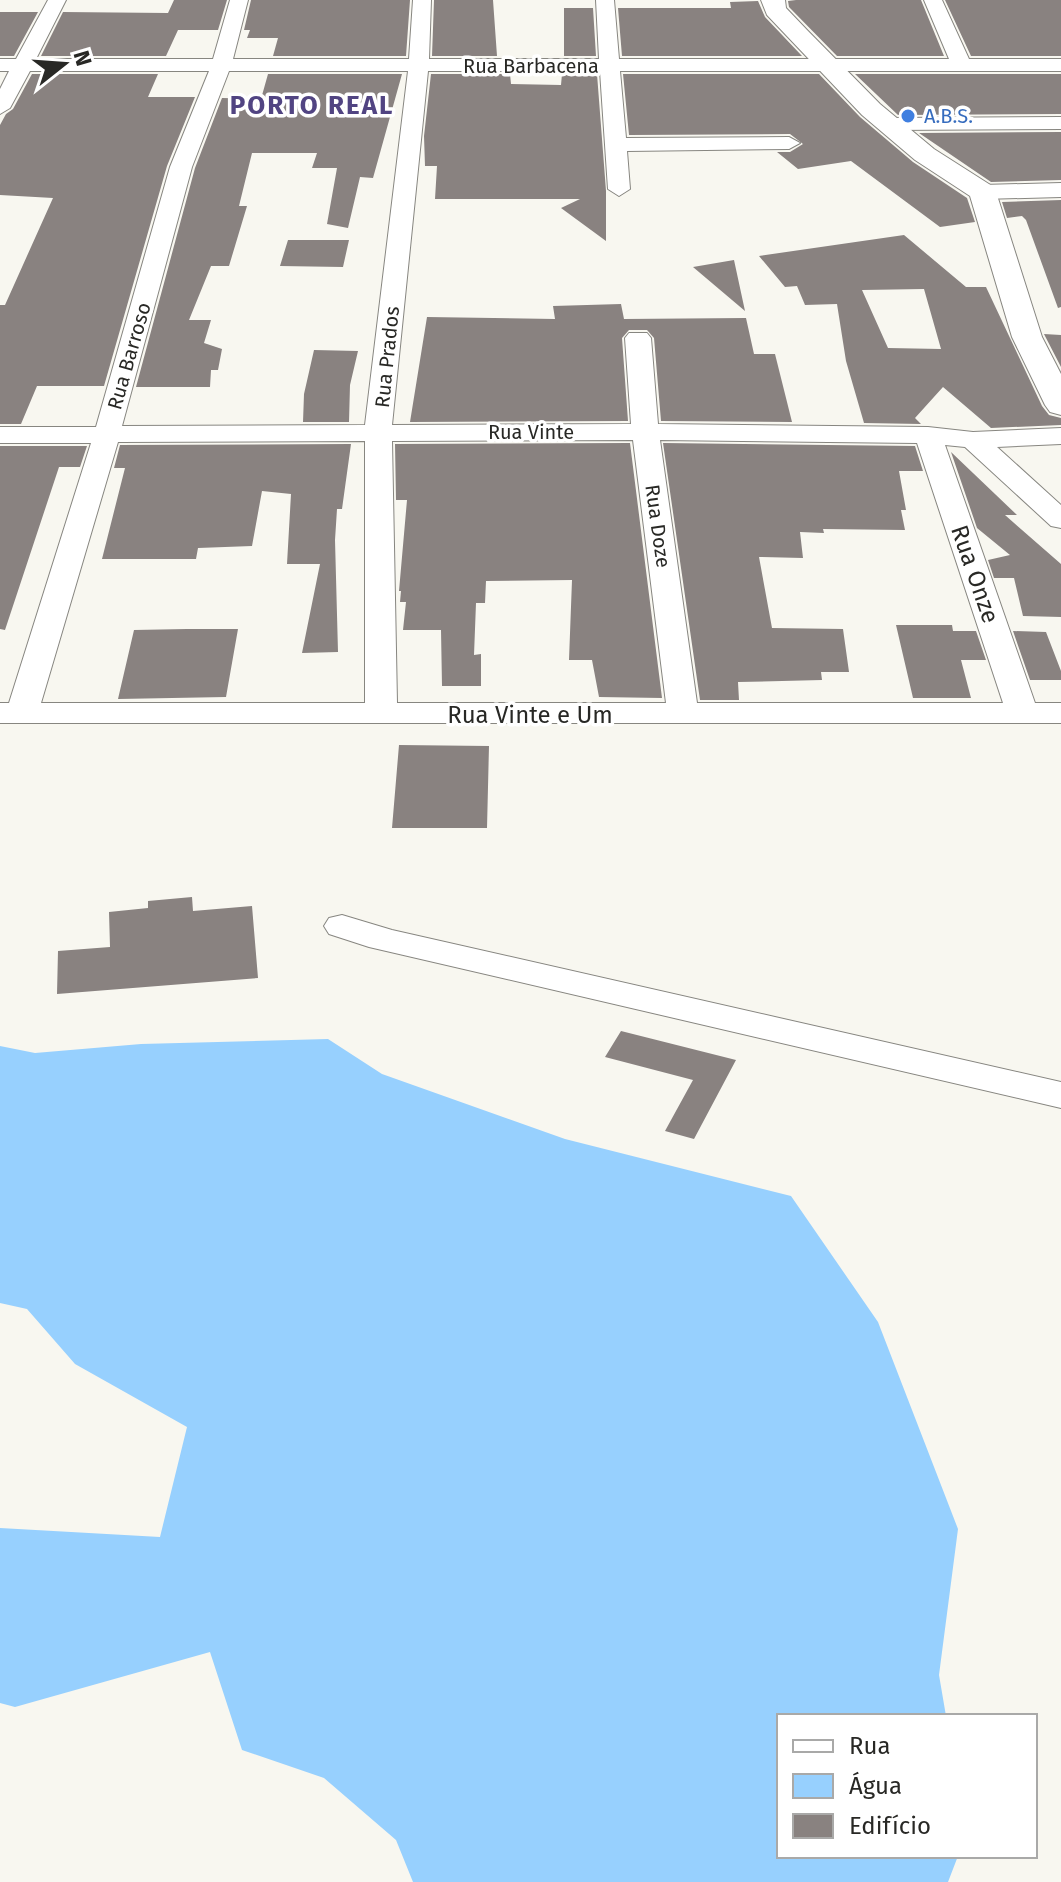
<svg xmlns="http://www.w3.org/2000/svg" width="1061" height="1882" viewBox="0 0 1061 1882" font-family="'Fira Sans',sans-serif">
<rect width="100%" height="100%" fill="#f8f7f0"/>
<path fill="#97d0fe" d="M328,1039L382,1074L565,1139L791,1196L878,1322L958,1529L939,1675L946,1716H779V1856H958L948,1882H413L396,1840L324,1778L242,1750L210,1652L15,1707L0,1703V1528L160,1537L187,1427L75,1364L27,1309L0,1303V1046L35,1053L141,1044Z"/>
<path fill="#898280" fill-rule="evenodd" d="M174,0H227L218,30H178L166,56H41L63,12L168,13Z
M251,0H410L406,56H273L278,38H247L250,30H244Z
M434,0H493L497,56H432Z
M796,0H921L944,56H837L789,7L788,1Z
M945,0H1061V56H971Z
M758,1L765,17L802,56H622L618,8H731L730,2Z
M564,8H593L596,56H564Z
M0,12H38L14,56H0Z
M32,74H158L148,97H195L167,166L104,386H37L21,424H0V305H5L53,198L0,195V125L6,114L13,109Z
M268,74H402L373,178L360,177L348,228L327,224L337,168H312L317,153H252L239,206H247L229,266H211L189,320H211L204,343L222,349L218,370H211L210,387H136L195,168L222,98L261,99Z
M431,74H510L511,84L561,85L562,74H597L606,191V241L561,208L580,199H435L437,166H425L424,136Z
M623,74H819L860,117L913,162L967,198L975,222L940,227L851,161L798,169L777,152H790L803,144L790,134L629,135Z
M855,74H1061V114L898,115Z
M1061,132V180L991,182L919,133Z
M1061,200V307L1058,308L1026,220L1022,216L1007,218L1002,202Z
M904,235L966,287H986L1042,406L1049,415L1061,418V425L991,428L943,387L915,418L921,424L864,423L846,361L837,304L805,305L797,286L785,287L759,256ZM924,289L941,349L888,348L862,290Z
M288,240H349L343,267L280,266Z
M734,260L745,311L693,267Z
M621,304L624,319L746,318L754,354H775L792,422L661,421L654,338L647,330H629L622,338L628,421L410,422L427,317L555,319L553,306Z
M1044,334L1061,335V367L1045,336Z
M314,350L358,351L350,385L349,422H303L304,394Z
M630,443L662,698L599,697L592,660H569L572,580L486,581L485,603H476L474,655L481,654V686H442L441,630H403L406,602H400L401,591H399L407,500H396L395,444Z
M663,443L915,446L923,471H899L906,510H901L905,530L823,529L824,533L800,532L803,558L759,557L772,628L843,629L849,672H821L822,680L738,682L739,700H700Z
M351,444L342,509H337L335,540L338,652L302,653L320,564H287L291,494L262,491L252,546L198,548L196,559H102L125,468H114L120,445Z
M0,446H87L80,467H59L5,630L0,629Z
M951,452L1017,515H1005L1061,564V617L1023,616L1014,578H994L988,560L1010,555L977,528Z
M896,625H952L953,631H976L986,660H961L971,698H913Z
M187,629H238L226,697L118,699L134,630Z
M1013,631L1046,632L1061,671V680H1030Z
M399,745L489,746L487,828H392Z
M192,897L193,911L252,906L258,978L57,994L58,951L110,947L109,912L148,908V901Z
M621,1031L736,1060L694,1139L665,1131L693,1080L605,1057Z"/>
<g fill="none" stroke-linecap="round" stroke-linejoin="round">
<g stroke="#878680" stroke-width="2">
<path id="minor" d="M48,0H66L36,59H213L230,0H248L233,59H409L413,0H431L429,59H599L596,0H614L619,59H949L924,0H942L969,59H1061V71H620L626,138L789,137L800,143L789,149L627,151L630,189L619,196L608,189L600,71H428L392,425L631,424L625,338L629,333H647L651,338L658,424L928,427L973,432L1061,428V444L997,447L1061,505V528L1051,526L965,447L945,445L1035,703H1061V723H0V703H9L91,443H0V427H96L170,167L209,71H30L10,108L0,114V89L9,71H0V59H16ZM229,71H408L365,425L122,426L192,167ZM633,440L666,703H397L392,441ZM660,440L917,443L1003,703H697ZM365,441V703H41L118,442Z
M1061,117V129L888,130L877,124L888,118Z
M1061,183V197L982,199L971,192L982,185Z
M342,915L392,930L1061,1082V1108L369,947L329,934L324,926L329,918Z"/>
</g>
<g stroke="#878680" stroke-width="2">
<path id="major" d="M761,0H785L786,8L807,30L880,104L934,149L992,186L996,192L1042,337L1061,374V415L1050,412L1045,405L1012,337L970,196L915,160L862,115L767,15Z"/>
</g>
<use href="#minor" fill="#fff" fill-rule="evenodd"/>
<use href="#major" fill="#fff" fill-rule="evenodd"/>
</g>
<circle fill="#3f7fe0" stroke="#fff" stroke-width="3" cx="908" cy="116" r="8"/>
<g text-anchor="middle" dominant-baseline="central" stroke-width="7" stroke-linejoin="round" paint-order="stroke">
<g font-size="20" fill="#282825" stroke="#fff">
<text x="531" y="66">Rua Barbacena</text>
<text transform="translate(129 356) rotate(-74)">Rua Barroso</text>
<text transform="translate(387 357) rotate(-84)">Rua Prados</text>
<text x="531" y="432">Rua Vinte</text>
<text transform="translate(658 526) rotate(82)">Rua Doze</text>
</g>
<g font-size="20" fill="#366cbe" stroke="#fff" text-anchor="start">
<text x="924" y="116">A.B.S.</text>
</g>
<g font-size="24" fill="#282825" stroke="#fff">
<text transform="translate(975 574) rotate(71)">Rua Onze</text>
<text x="530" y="715">Rua Vinte e Um</text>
</g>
<g font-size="26" font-weight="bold" letter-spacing="2" fill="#514482" stroke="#fff">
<text x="312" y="105">PORTO REAL</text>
</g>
</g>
<rect x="777" y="1714" width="260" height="144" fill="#ffffff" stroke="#a9a9a8" stroke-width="2"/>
<rect x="793" y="1740" width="40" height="12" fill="#ffffff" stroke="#a9a9a8" stroke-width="2"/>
<text x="849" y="1754" font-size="24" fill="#282825">Rua</text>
<rect x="793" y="1774" width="40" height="24" fill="#97d0fe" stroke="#a9a9a8" stroke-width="2"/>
<text x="849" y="1794" font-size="24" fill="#282825">Água</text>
<rect x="793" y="1814" width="40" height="24" fill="#898280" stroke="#a9a9a8" stroke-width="2"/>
<text x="849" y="1834" font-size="24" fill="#282825">Edifício</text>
<g transform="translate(64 64) rotate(73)" stroke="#ffffff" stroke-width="6" paint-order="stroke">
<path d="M0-6L14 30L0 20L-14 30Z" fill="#282825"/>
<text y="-12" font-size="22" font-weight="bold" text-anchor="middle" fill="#282825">N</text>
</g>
</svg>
